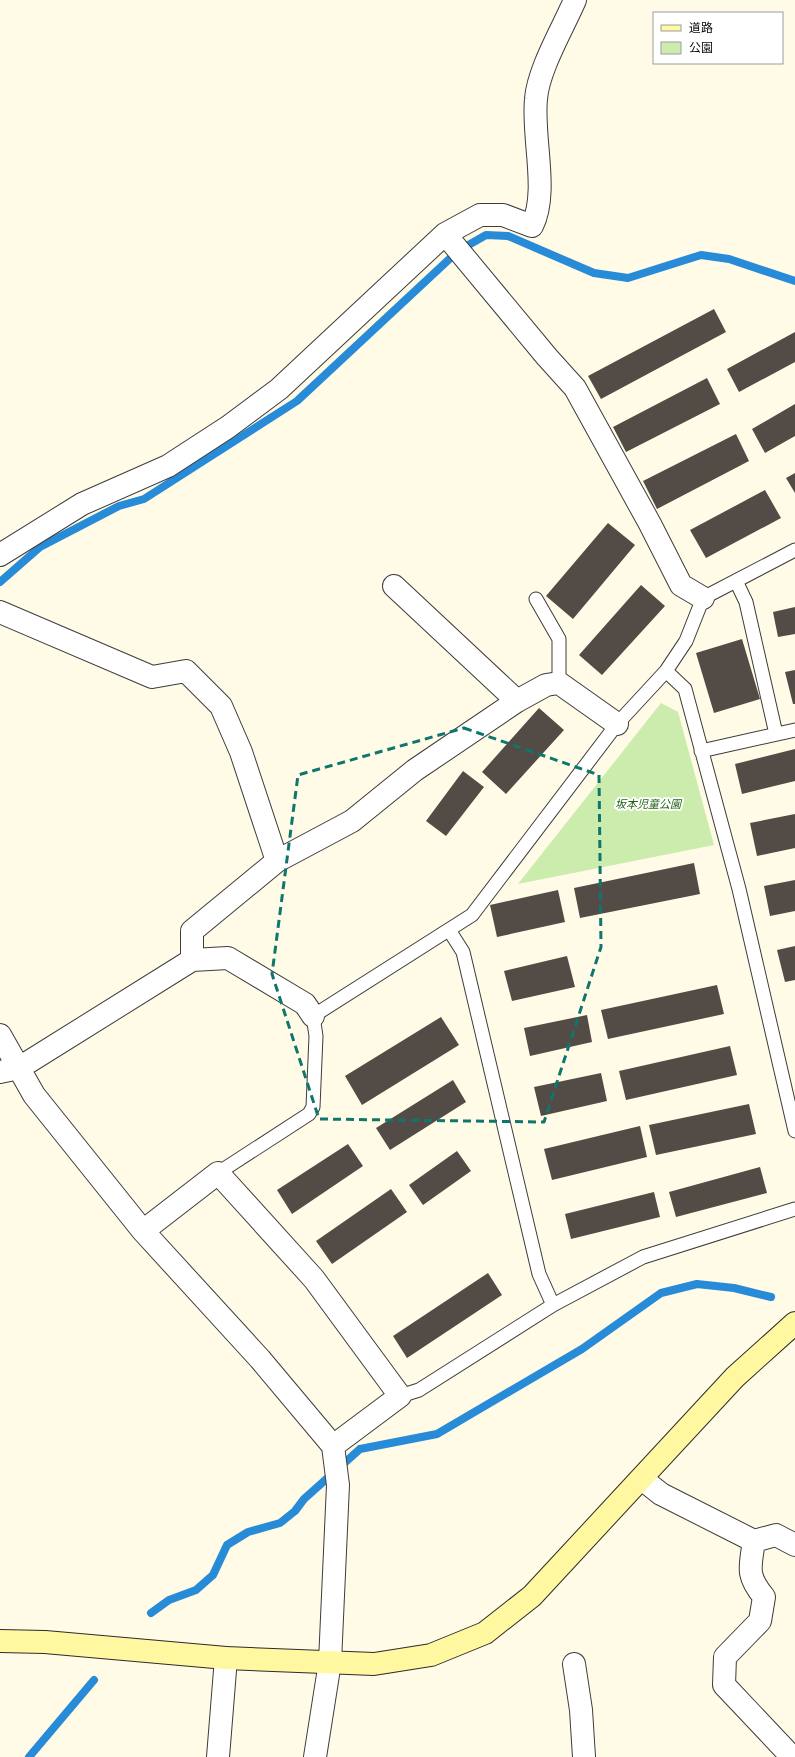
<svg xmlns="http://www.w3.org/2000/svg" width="795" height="1757" viewBox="0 0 795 1757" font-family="'Source Serif 4','Noto Sans JP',serif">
<rect width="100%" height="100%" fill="#fffbe6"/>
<path fill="#cbecad" d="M661,703L678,712L714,845L518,884Z"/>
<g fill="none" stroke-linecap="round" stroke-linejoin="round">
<path stroke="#278bd7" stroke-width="8" d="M0,582L40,547L119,506L144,499L297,401L458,251L486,235L508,236L594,273L628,278L701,255L729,259L795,281
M151,1613L169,1600L196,1590L213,1575L227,1545L248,1532L280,1523L295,1511L304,1499L360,1449L437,1434L582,1349L661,1293L697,1284L734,1288L771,1297
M29,1757L94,1680"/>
</g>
<path fill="#534b45" d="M714,309L726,332L601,399L588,376Z
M795,332V362L739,392L727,369Z
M707,378L720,404L626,452L613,427Z
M795,404V436L765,453L752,429Z
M736,434L749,461L657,509L643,481Z
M795,473V493L786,478Z
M765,490L781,518L706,558L690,530Z
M608,523L635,545L573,619L546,596Z
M641,585L665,606L602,675L579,655Z
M795,607V634L778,637L773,612Z
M742,639L760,699L714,713L696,653Z
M795,670V704H793L785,672Z
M539,708L564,730L506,794L482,772Z
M795,749V781L742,794L735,764Z
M463,771L484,787L446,836L426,821Z
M795,814V848L757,856L750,823Z
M694,863L700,894L580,918L574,888Z
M795,880V911L770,916L764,886Z
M558,890L565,922L497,937L490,905Z
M795,946V980L785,982L777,950Z
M567,956L575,987L512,1001L504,971Z
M717,985L724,1014L608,1039L601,1010Z
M587,1015L592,1042L530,1056L524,1028Z
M441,1017L459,1045L362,1105L345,1076Z
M730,1046L737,1075L626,1100L619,1071Z
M601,1073L607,1101L541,1116L534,1087Z
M453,1080L466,1102L390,1150L376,1128Z
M749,1104L756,1134L656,1155L649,1125Z
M640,1126L647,1157L552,1180L544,1149Z
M348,1144L363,1166L292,1214L277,1190Z
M457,1151L471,1171L423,1205L409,1185Z
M760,1167L767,1193L676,1217L669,1192Z
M391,1189L407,1212L332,1264L316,1241Z
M654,1192L660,1217L571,1239L565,1214Z
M488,1273L502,1295L407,1358L393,1336Z"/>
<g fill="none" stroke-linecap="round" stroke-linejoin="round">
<g stroke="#3c3c3c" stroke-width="15">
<path id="lane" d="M736,581L746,602L776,734
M536,599L559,639V683
M666,671L685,689L739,889L795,1131
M701,751L795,730
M449,930L463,952L539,1274L553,1305
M218,1173L309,1114L313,1107L316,1036L313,1016L472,915L617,724L666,671L686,641L703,598L795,550
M400,1396L419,1390L553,1305L643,1257L795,1209"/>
</g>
<g stroke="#3c3c3c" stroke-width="24">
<path id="street" d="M445,234L547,357L575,388L650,524L681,585L703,598
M0,555L82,504L168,466L228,427L279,389L445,234L480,215H503L532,226C549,192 532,138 536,99C538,70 563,28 575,0
M394,586L517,701
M0,612L152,677L186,671L221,706L241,752L277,861
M192,960V931L277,861L352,821L415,770L517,701L546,685L559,683L617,724
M0,1035L34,1095L143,1231L260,1359L333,1446L338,1485L330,1662L315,1757
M0,1072L19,1068L192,960L228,958L305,1004L313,1016
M143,1231L218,1173L314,1279L400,1396L333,1446
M642,1479L661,1494L754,1541L776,1535L795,1545
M754,1541C750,1568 746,1575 764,1597L760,1621L725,1657L724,1685L792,1757
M574,1664L581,1710L584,1757
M218,1757L226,1658"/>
</g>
<g stroke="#2b2b2b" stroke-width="24">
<path id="secondary" d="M0,1641L45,1642L226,1658L374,1664L431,1655L485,1633L532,1596L735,1377L795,1323"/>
</g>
<use href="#lane" stroke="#fff" stroke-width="13"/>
<use href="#street" stroke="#fff" stroke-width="22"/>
<use href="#secondary" stroke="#fff8a1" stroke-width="22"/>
</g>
<path fill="none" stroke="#0f766e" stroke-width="3" stroke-dasharray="8 5" stroke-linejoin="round" d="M464,728L599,775L601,947L544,1122L319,1119L272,974L298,775Z"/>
<g text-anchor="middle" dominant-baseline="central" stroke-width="4" stroke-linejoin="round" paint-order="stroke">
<g font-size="11" font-style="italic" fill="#246416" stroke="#fff">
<text x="648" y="804">坂本児童公園</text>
</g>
</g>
<rect x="653" y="12" width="130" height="52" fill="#ffffff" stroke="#9d9d9d"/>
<rect x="661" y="25" width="20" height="6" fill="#fff8a1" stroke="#9d9d9d"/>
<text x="689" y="32" font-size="12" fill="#090909">道路</text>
<rect x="661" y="42" width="20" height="12" fill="#cbecad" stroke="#9d9d9d"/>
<text x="689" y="52" font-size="12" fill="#090909">公園</text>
</svg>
